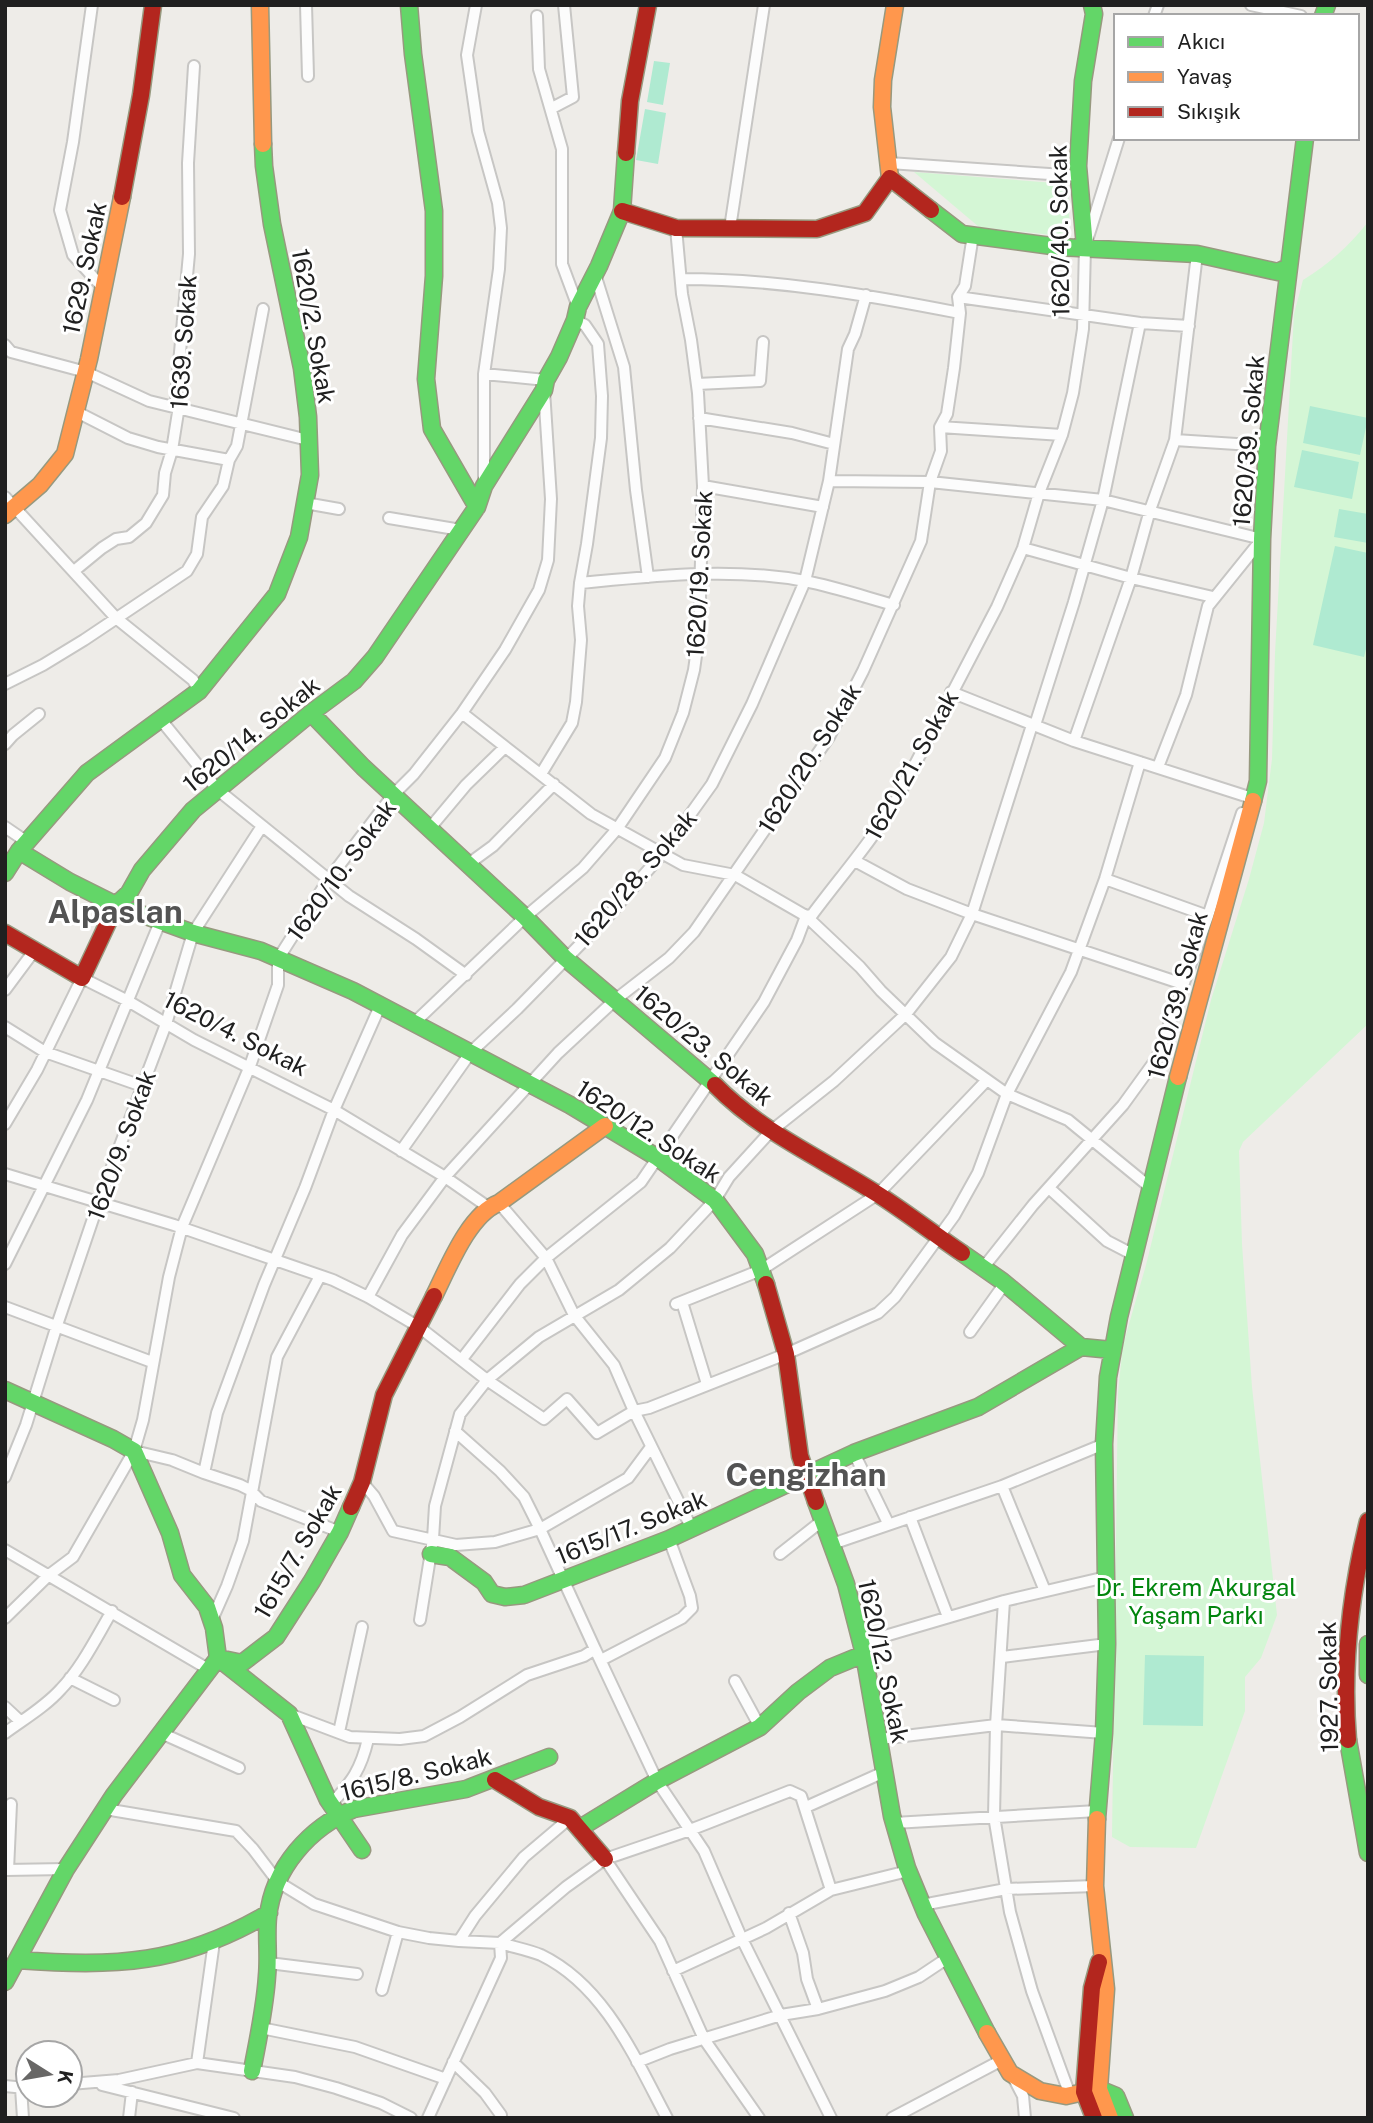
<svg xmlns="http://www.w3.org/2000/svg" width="1373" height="2123" viewBox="0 0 1373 2123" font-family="'Public Sans',sans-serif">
<rect width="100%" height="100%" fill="#eeece8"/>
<path fill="#d4f6d5" d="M914,172L1068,184L1070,237L979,227Z
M1368,222V1024L1243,1142L1239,1151L1242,1244L1252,1387L1277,1615L1261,1658L1245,1677V1711L1196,1848L1130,1847L1112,1837L1118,1392L1123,1345L1146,1265L1211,1000L1249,879L1264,823L1272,759L1275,653L1294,314L1303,280C1328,265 1349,246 1368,222Z"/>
<path fill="#afead1" d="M654,61L670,63L663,105L647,102Z
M645,109L666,113L658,164L636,160Z
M1310,406L1368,418L1360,455L1303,443Z
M1302,450L1359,462L1352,499L1294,487Z
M1339,509L1368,514V543L1334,537Z
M1335,546L1368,553V641L1364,657L1313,645Z
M1145,1655L1204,1656L1203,1726L1143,1725Z"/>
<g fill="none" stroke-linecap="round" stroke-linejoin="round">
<g stroke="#c7c6c4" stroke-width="14">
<path id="street" d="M92,5L73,142L60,210L73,255L104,289
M306,5L308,76
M476,5L467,55L478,131L498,203L501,228L499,269L484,374V483
M1251,5L1301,16
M537,16L539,69L562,149V264L578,307
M1154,16L1158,5
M552,108L573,97L564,5
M889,163L1079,176
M730,228L764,5
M595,274L624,367L636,490L648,577
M682,279C776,279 868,295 960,313
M958,297L1140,323L1189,326
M5,345L11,352L86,372L149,401L308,440
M484,374L546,380
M697,384L760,381L763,342
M77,412L128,438L158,447L229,460
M699,418L792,433L834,444
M940,427L1062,435
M1175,440L1267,446
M829,481L930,482L1103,500L1262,539L1208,606L1186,695L1158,767
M703,486L823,507
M5,497L116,618L193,680L199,691
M305,503L339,509
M389,518L461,530
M1023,548L1131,578L1213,597
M74,571L102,548L116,539L129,537L146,523L163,495L165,473L172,450L179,406L176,396L189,254L188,163L194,66
M580,583C654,576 731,567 805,581C835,587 865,597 894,605
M5,684L43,665L84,640L187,571L197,554L202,517L223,486L229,460L237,446L263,309
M951,692L1074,741L1255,799
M462,713L591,814L683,865L735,875L806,916L860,967L881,991L935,1043L1007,1094L1068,1120L1151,1188
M161,720L218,790L349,896L416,939L466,975
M1035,725L1074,602L1103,500L1140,323
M1074,741L1131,578L1150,510L1175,440L1197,254
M5,744L13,735L39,714
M541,774L572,723L576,702L581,640L578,606L580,583L587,544L601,438L602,396L598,344L585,325L575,320
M5,827L27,842
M430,828L466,785L505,747
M855,861L907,889L972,914L1183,984
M467,865L493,846L554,784
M1105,879L1208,916
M5,990L34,951
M413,1024L525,917L583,868L617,829L665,758L683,713L694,670L699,634L703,486L698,393L691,340L682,294L676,228
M5,1027L45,1052L142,1086
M5,1124L37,1070L82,978L128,1001L194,1040L334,1110L445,1177L488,1207
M401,1151L471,1052L517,1009L610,914L662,854L712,784L752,704L805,581L829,481L848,349L855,334L866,295
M5,1174L174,1225L333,1280L368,1297L419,1327L487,1380L544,1419L567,1399L597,1433L634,1411L614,1365L574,1315L546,1258L499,1203
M1049,1188L1107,1241L1134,1255
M5,1264L87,1100L160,922
M983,1268L1033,1205L1123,1105L1157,1058L1208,916L1242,813
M368,1297L402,1235L445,1177L558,1053L615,1000L669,958L694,932L829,737L863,671L921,541L930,482L941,451L940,427L947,414L954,368L960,313L958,297L965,286L973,235
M682,1302L707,1384
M676,1304L761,1270L878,1194L987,1080
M5,1307L152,1362
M970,1332L1005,1283
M462,1359L520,1284L546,1258L641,1182L764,1002L797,940L806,916L812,915C841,876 873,840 898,797L997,607L1023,548L1039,493L1062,435L1073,393L1083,329L1085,247L1119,138
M134,1451L172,1460L204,1473L240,1485L250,1490L261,1501L340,1532
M854,1453L888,1523
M204,1473L217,1413L264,1285L305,1188L334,1110L380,1006
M5,1477L26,1425L57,1325L99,1201L166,1024L193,933L262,826
M362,1482L374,1496L393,1531L456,1545L495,1542L540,1529L524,1497L500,1471L455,1431
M1002,1486L1045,1591
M910,1517L948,1617
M692,1529L634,1411L649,1408L786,1354L878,1313L895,1297L954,1216L978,1173L1007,1094L1071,972L1105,879L1140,762
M832,1544L1002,1486L1104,1444
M5,1550L208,1669
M780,1554L823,1520
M1004,1601L996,1725L994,1816L1010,1912L1032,1991L1070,2095
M5,1618L49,1575L73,1557L134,1451L143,1420L169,1277L182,1227L250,1066L278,985V959L328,880L393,795L414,774L462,713L505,650L539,590L548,560L551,499L544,390
M212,1620L227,1586L243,1541L277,1357L320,1276
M420,1620L433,1539L435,1506L460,1414L487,1380L539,1337L619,1290L670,1248L715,1200L729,1177L771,1131L834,1081L906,1014L951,957L972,914L1032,725
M861,1643L1004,1601L1106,1577
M595,1649L540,1529L628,1478L651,1447
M1002,1657L1107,1644
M601,1660L682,1618L692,1608L690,1596L669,1539
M70,1678L114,1700
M735,1681L760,1727
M5,1707L20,1721
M289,1714L350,1737L400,1739L424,1736L460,1717L527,1675L584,1656L595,1649L657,1781L704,1851L741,1937L831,2118
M339,1732L362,1627
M5,1733C24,1719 45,1707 61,1689C82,1667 96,1638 112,1611
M161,1733L239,1768
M880,1739L996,1725L1104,1733
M331,1804C352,1782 361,1769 368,1739
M806,1807L884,1772
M105,1809L236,1831L253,1849L278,1882L314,1904L398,1932L429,1938L459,1941L475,1916L524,1857L570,1818
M894,1823L1097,1811
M605,1859L660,1941L704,2039L759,2118
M5,1870L66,1869
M8,1870L11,1804
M922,1905L1006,1889L1095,1886
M789,1913L803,1953L807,1979L818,2009
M500,1943L566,1887L605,1859L690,1830L790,1791L801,1796L831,1890
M500,1943C513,1947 529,1950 541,1955C605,1986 635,2058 667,2118
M269,1963L357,1974
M673,1971L766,1928L831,1890L908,1871
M382,1990L398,1932
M261,2028L355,2047L446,2079
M453,2062L485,2093L501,2115
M637,2062L670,2049L781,2015L818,2009L885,1991L919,1977L949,1957
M197,2063L214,1942
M1012,2075L1023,2096L1025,2118
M70,2084L119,2080L197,2063L295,2077L336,2088L381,2103L411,2118
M102,2085L234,2118
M5,2086L25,2088
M21,2088L23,2118
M129,2118L132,2092
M428,2118L501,1958L500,1943L459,1941
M892,2118L1002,2060"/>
</g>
<g stroke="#97997f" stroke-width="19">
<path id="fast" d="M409,5L413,54L434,211V276L426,379L432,429L477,507
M1323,16L1327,5
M931,210L962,234L1059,247L1197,254L1278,272L1288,267
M1085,247L1078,166L1083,81L1094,14L1092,5
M311,713L363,767L525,917L565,958L715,1085
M1253,801L1258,781L1262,539L1267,446L1305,138
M19,851L70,882L116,905L193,933L261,951L353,991L570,1105L658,1158L715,1200L755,1254L766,1284
M5,873L19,851L87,773L199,691L277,594L299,537L310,475L308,417L302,368L272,224L264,166L263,144
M112,914L116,905L129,893L142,870L193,810L311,713L354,681L375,657L477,507L484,486L544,390L546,380L559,357L575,320L578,307L599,266L622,211L626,153
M962,1253L1002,1281L1081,1347L1112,1350
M5,1390L113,1439L134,1451L170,1533L182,1575L207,1607L214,1628L218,1658L289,1714L328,1800L362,1850
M816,1502L846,1584L864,1654L892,1816L907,1868L926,1914L987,2033
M431,1554L450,1557L484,1582L492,1594L505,1597L524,1595L669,1539L854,1453L978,1407L1081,1347
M1368,1644V1675
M1348,1740L1368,1853
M1097,1819L1104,1733L1107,1644L1104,1444L1108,1377L1119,1317L1178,1077
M580,1828L657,1781L760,1727L798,1692L830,1668L864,1654
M17,1960C116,1967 181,1965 269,1913
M5,1982L66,1869L114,1795L218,1658L242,1663L276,1637L312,1581L340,1532L351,1507
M252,2071C258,2039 265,2008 267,1976C269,1956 266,1936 268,1917C273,1868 310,1827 354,1809L466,1789L549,1757
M1099,2089L1116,2096L1125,2118"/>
</g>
<g stroke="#97997f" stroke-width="19">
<path id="slow" d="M260,5L263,144
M890,178L882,107L883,80L895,5
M5,515L40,485L65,454L89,359L122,197
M1178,1077L1253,801
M434,1296C448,1268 469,1214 499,1203L605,1126
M1097,1819L1095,1886L1106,1989L1099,2089L1110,2118
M987,2033L1010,2073L1040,2091L1066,2096L1084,2092"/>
</g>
<g stroke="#97997f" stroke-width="19">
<path id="jam" d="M626,153L630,101L648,5
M122,197L141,95L153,5
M622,211L676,228L817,229L865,213L890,178L931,210
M5,933L82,978L112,914
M715,1085C762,1133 823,1159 879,1195C907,1213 934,1234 962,1253
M766,1284L786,1354L800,1456L816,1502
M351,1507L362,1482L384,1395L434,1296
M1348,1740C1342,1666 1350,1594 1368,1521
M495,1780L539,1807L570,1818L605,1859
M1094,2118L1084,2092L1092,1988L1099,1962"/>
</g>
<use href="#street" stroke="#fcfcfc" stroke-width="10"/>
<use href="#fast" stroke="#63d668" stroke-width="16"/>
<use href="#slow" stroke="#ff974d" stroke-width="16"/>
<use href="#jam" stroke="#b3261e" stroke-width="16"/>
</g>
<g text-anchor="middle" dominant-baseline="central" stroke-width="6" stroke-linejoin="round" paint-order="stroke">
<g font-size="24" fill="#202020" stroke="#fff">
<text transform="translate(1059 231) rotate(-91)">1620/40. Sokak</text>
<text transform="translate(84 268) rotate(-78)">1629. Sokak</text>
<text transform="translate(314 326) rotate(80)">1620/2. Sokak</text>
<text transform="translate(183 342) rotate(-86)">1639. Sokak</text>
<text transform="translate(1248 441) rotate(-85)">1620/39. Sokak</text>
<text transform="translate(699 574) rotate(-87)">1620/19. Sokak</text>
<text transform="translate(251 734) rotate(-39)">1620/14. Sokak</text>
<text transform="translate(809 758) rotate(-58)">1620/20. Sokak</text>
<text transform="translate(911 765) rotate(-61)">1620/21. Sokak</text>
<text transform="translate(341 870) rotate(-54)">1620/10. Sokak</text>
<text transform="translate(635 878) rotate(-49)">1620/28. Sokak</text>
<text transform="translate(1177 995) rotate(-75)">1620/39. Sokak</text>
<text transform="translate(236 1033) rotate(27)">1620/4. Sokak</text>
<text transform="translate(704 1045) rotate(40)">1620/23. Sokak</text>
<text transform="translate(649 1131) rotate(33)">1620/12. Sokak</text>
<text transform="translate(121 1145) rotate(-70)">1620/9. Sokak</text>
<text transform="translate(631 1527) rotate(-22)">1615/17. Sokak</text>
<text transform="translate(297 1551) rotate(-60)">1615/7. Sokak</text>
<text transform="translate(884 1661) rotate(78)">1620/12. Sokak</text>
<text transform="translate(1328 1687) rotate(-91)">1927. Sokak</text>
<text transform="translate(416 1774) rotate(-14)">1615/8. Sokak</text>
</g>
<g font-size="24" fill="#02850e" stroke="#fff">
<text x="1196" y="1587">Dr. Ekrem Akurgal<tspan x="1196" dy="28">Yaşam Parkı</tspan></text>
</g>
<g font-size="32" font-weight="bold" fill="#535353" stroke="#fff">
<text x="115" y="911">Alpaslan</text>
<text x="806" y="1474">Cengizhan</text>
</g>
</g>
<rect width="1373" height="2123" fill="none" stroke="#202020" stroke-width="14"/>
<rect x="1114" y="14" width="245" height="126" fill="#ffffff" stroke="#a6a6a6" stroke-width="2"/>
<rect x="1128" y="37" width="35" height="10" fill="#63d668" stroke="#a6a6a6" stroke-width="2"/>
<text x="1177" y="49" font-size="21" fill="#202020">Akıcı</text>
<rect x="1128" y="72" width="35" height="10" fill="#ff974d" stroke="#a6a6a6" stroke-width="2"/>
<text x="1177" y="84" font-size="21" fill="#202020">Yavaş</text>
<rect x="1128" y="107" width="35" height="10" fill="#b3261e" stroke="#a6a6a6" stroke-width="2"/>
<text x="1177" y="119" font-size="21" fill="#202020">Sıkışık</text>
<g transform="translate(49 2074) rotate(101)"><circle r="33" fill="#ffffff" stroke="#a6a6a6" stroke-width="2"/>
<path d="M0-5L12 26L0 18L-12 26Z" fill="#686766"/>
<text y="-10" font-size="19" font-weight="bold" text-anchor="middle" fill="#202020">K</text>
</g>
</svg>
